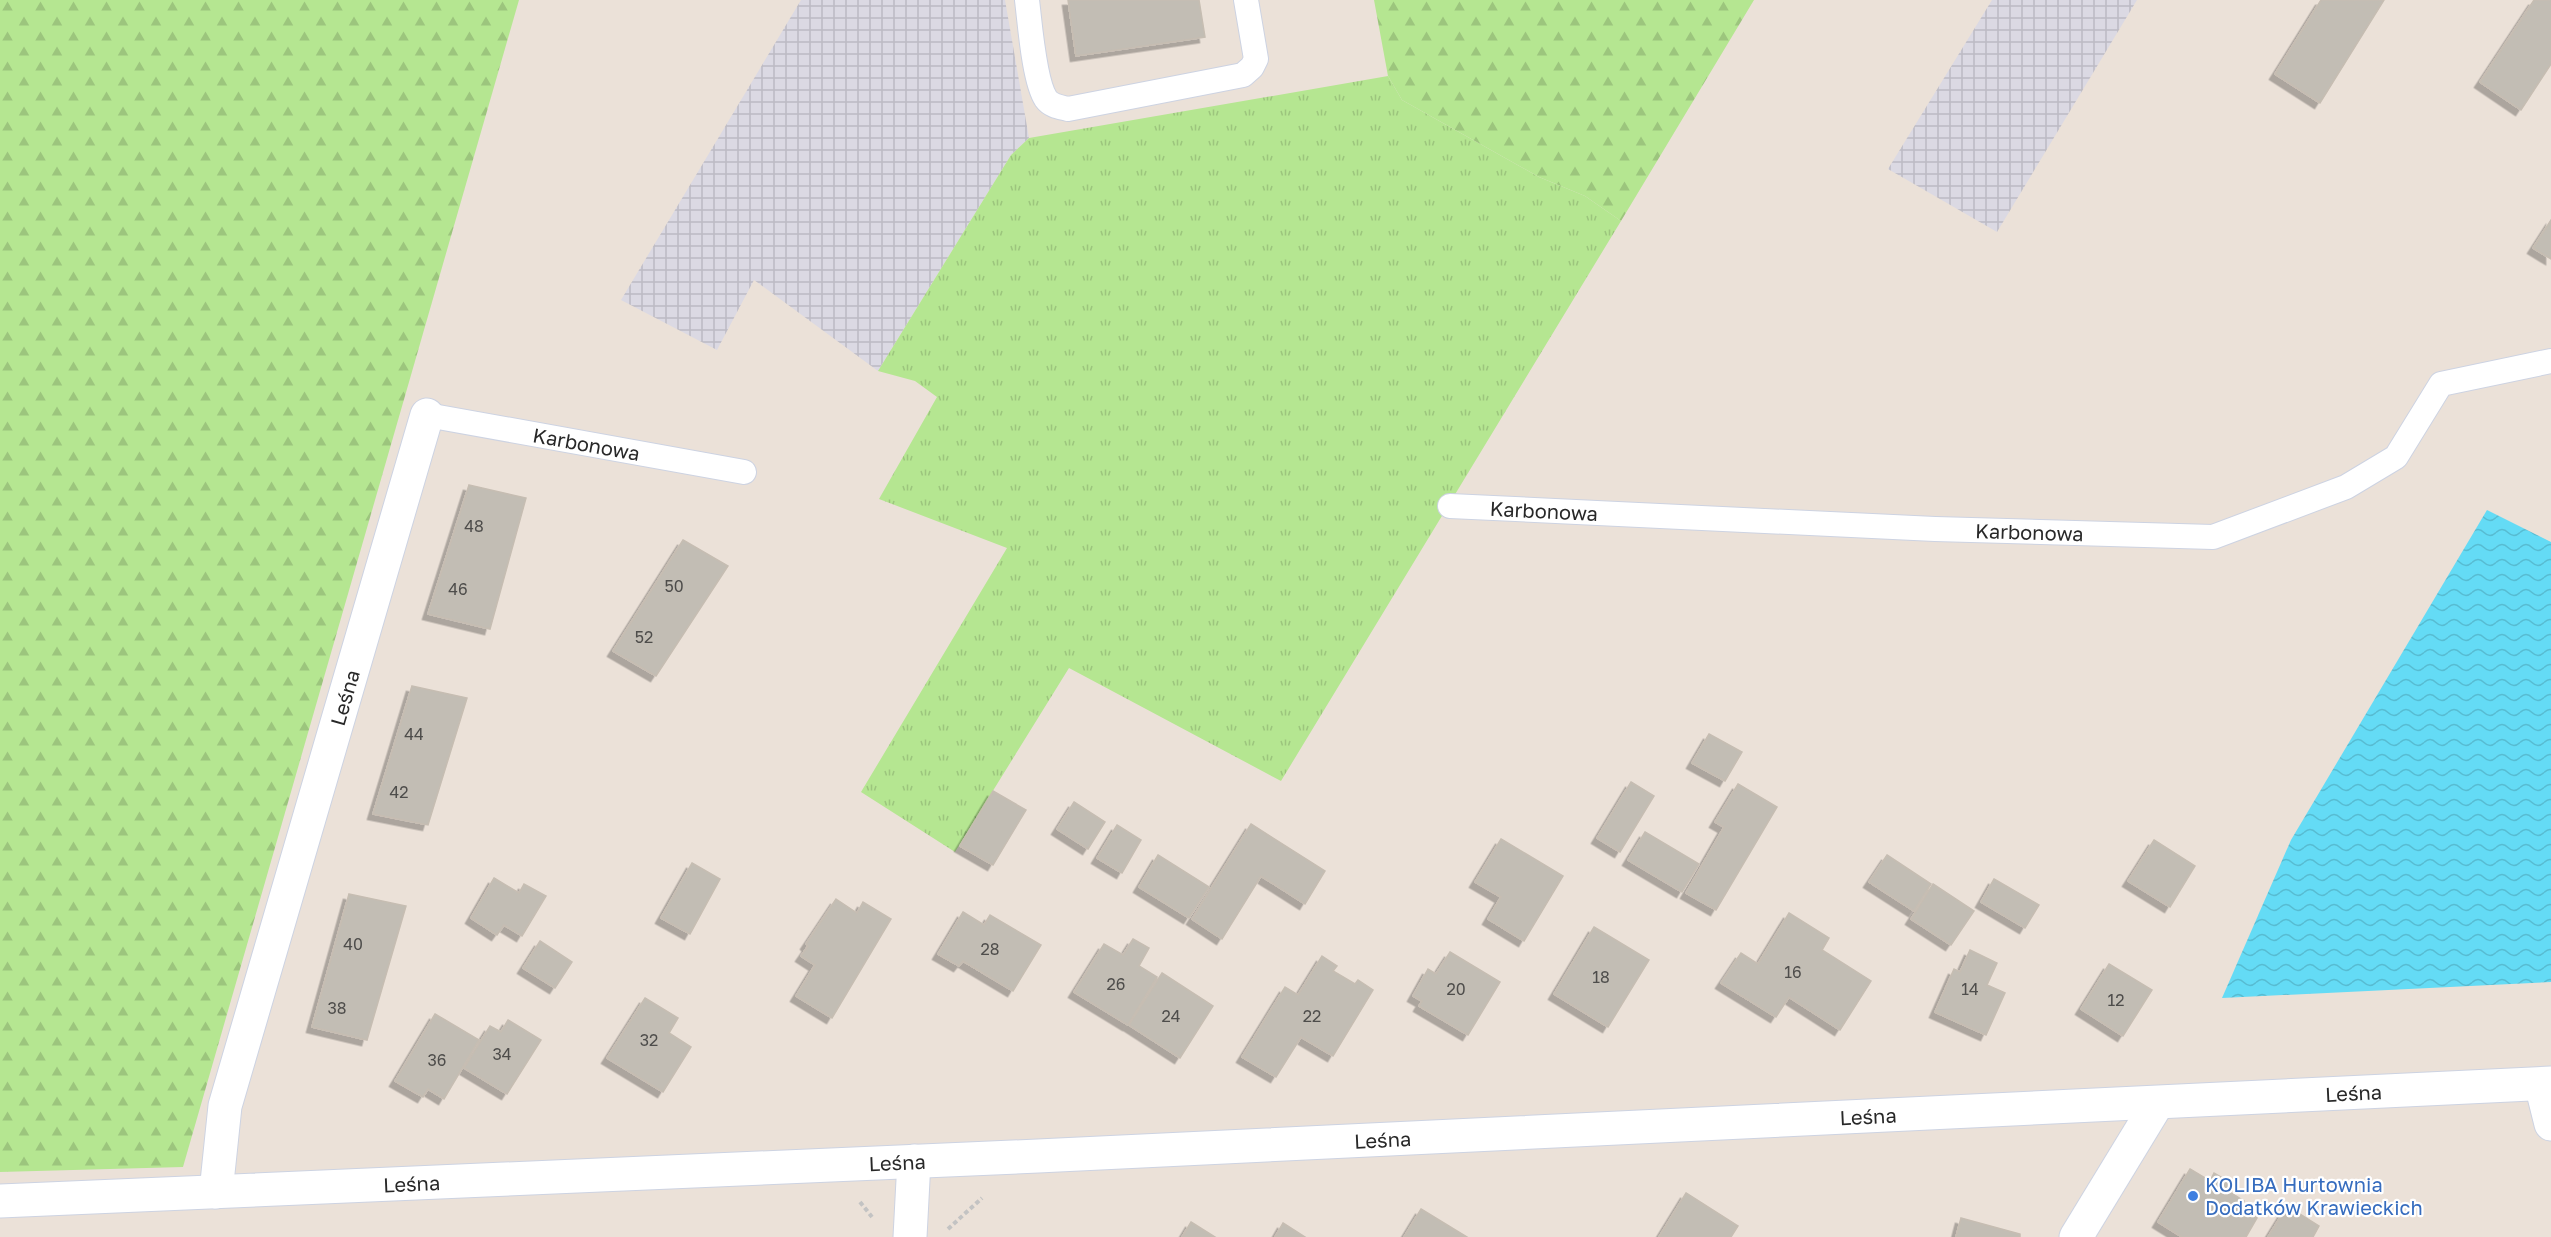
<svg xmlns="http://www.w3.org/2000/svg" width="2551" height="1237" font-family="'Golos Text',sans-serif">
	<style>
		.industrial { fill: url(#industrial-grid) }
		.grass { fill: url(#grass-tufts) }
		.forest { fill: url(#forest-firs) }
		.water { fill: url(#water-waves) }
		.building { fill: #c2bdb4; stroke: #c6bdb2; stroke-width: 1.5; filter: url(#shadow) }
		.lines { fill: none; stroke-linecap: round; stroke-linejoin: round }
		.lane-casing { stroke: #cdd3e2; stroke-width: 26 }
		.street-casing { stroke: #cdd3e2; stroke-width: 35 }
		.secondary-casing { stroke: #cdd3e2; stroke-width: 35 }
		.path { stroke: #c3c3c3; stroke-width: 4; stroke-dasharray: 4.5 3; stroke-linecap: butt }
		.lane { stroke: #fff; stroke-width: 24 }
		.street { stroke: #fff; stroke-width: 33 }
		.secondary { stroke: #fff; stroke-width: 33 }
		.shop-dot { fill: #3f7fe0; stroke: #fff; stroke-width: 2 }
		.labels { text-anchor: middle; dominant-baseline: central; stroke-width: 4.5; stroke-linejoin: round; paint-order: stroke }
		.number-label { font-size: 16px; fill: #4e4d4b }
		.street-label { font-size: 20px; fill: #282828; stroke: #fff }
		.shop-label { font-size: 20px; fill: #366cbe; stroke: #fff; text-anchor: start }
	</style>
	<defs>
		<pattern id="industrial-grid" width="8" height="8" patternUnits="userSpaceOnUse" patternTransform="scale(1.5)"><rect width="8" height="8" fill="#dbd9e3"/><path d="M0 4h8M4 0v8" fill="none" stroke="#bcbac3"/></pattern>
		<pattern id="grass-tufts" width="24" height="20" patternUnits="userSpaceOnUse" patternTransform="scale(1.5)"><rect width="24" height="20" fill="#b5e691"/><path d="M3 7l-1-3M5 7V3M7 7l1-3M15 17l-1-3M17 17v-4M19 17l1-3" fill="none" stroke="#9cc57d"/></pattern>
		<pattern id="forest-firs" width="22" height="20" patternUnits="userSpaceOnUse" patternTransform="scale(1.5)"><rect width="22" height="20" fill="#b5e691"/><path d="M5 1l3.5 6h-7zM16 11l3.5 6h-7z" fill="#9cc57d"/></pattern>
		<pattern id="water-waves" width="16" height="10" patternUnits="userSpaceOnUse" patternTransform="scale(1.5)"><rect width="16" height="10" fill="#64dbf5"/><path d="M0 5q4-4 8 0t8 0" fill="none" stroke="#57bcd2"/></pattern>
		<filter id="shadow"><feDropShadow dx="-5.5" dy="5.5" stdDeviation="0" flood-color="#0004"/></filter>
	</defs>
	<rect width="100%" height="100%" fill="#ebe1d8"/>
	<g class="industrial">
		<path d="M801 0H1005L1029 138 1011 155 878 371 754 280 717 350 621 300Z"/>
		<path d="M1992 0H2137L1997 232 1888 169Z"/>
	</g>
	<path class="grass" d="M1388 76 1402 100 1539 177 1585 196 1621 221 1281 781 1069 668 955 852 861 792 1007 548 879 499 937 397 915 381 878 371 1011 155 1029 138Z"/>
	<g class="forest">
		<path d="M0 0H519L183 1167 0 1172Z"/>
		<path d="M1374 0H1754L1621 221 1585 196 1539 177 1402 100 1388 76Z"/>
	</g>
	<path class="water" d="M2487 510 2551 542V982L2222 998 2291 840Z"/>
	<g class="building">
		<path d="M1068 0H1199L1205 37 1076 56Z"/>
		<path d="M2321 0H2384L2320 103 2275 74Z"/>
		<path d="M2534 0H2551V64L2521 110 2480 82Z"/>
		<path d="M2551 220V259L2533 248Z"/>
		<path d="M469 485 526 498 490 629 428 614Z"/>
		<path d="M683 540 728 566 656 676 613 651Z"/>
		<path d="M412 686 467 698 428 825 373 814Z"/>
		<path d="M1709 734 1742 752 1725 781 1692 763Z"/>
		<path d="M1631 782 1654 796 1620 852 1597 838Z"/>
		<path d="M1738 784 1777 807 1716 910 1686 893 1724 827 1715 822Z"/>
		<path d="M993 791 1026 810 993 865 960 846Z"/>
		<path d="M1074 802 1105 822 1088 849 1057 829Z"/>
		<path d="M1251 824 1325 871 1305 904 1261 876 1222 939 1192 919Z"/>
		<path d="M1117 825 1141 840 1122 873 1097 858Z"/>
		<path d="M1645 832 1699 864 1682 892 1628 860Z"/>
		<path d="M1501 839 1563 876 1524 941 1488 919 1501 897 1475 882Z"/>
		<path d="M2154 840 2195 866 2170 907 2128 881Z"/>
		<path d="M1158 855 1209 887 1189 918 1139 887Z"/>
		<path d="M1887 855 1931 884 1914 911 1869 882Z"/>
		<path d="M692 863 720 879 690 934 661 918Z"/>
		<path d="M494 878 519 893 524 884 546 896 522 936 504 925 497 935 471 918Z"/>
		<path d="M1994 879 2039 905 2025 928 1981 902Z"/>
		<path d="M1933 884 1974 911 1951 945 1911 919Z"/>
		<path d="M349 894 406 906 367 1040 312 1027Z"/>
		<path d="M836 899 857 913 863 902 891 919 832 1018 796 996 815 965 801 956 808 946 806 944Z"/>
		<path d="M963 912 984 925 990 915 1041 945 1013 991 963 961 959 966 938 954Z"/>
		<path d="M1789 913 1829 938 1822 950 1871 981 1840 1030 1789 997 1776 1017 1721 983 1741 953 1758 964Z"/>
		<path d="M1594 927 1649 960 1608 1027 1554 994Z"/>
		<path d="M1133 939 1149 948 1139 966 1157 977 1128 1025 1074 992 1104 944 1123 955Z"/>
		<path d="M540 941 572 962 555 988 523 968Z"/>
		<path d="M1970 950 1997 963 1987 985 2005 993 1986 1035 1935 1012 1954 969 1960 972Z"/>
		<path d="M1450 952 1500 982 1468 1035 1419 1006 1422 1001 1413 996 1428 969 1436 974Z"/>
		<path d="M1322 956 1337 966 1333 971 1355 984 1358 980 1373 990 1333 1056 1301 1037 1276 1077 1242 1057 1285 987 1298 995Z"/>
		<path d="M2109 964 2152 990 2123 1036 2081 1009Z"/>
		<path d="M1162 973 1213 1006 1180 1058 1129 1025Z"/>
		<path d="M645 998 678 1018 669 1033 691 1047 663 1092 607 1058Z"/>
		<path d="M435 1014 479 1040 444 1099 428 1089 423 1097 395 1081Z"/>
		<path d="M508 1020 541 1040 507 1094 464 1068 490 1026 501 1032Z"/>
		<path d="M2190 1169 2210 1181 2214 1173 2233 1184 2228 1191 2244 1201 2240 1207 2257 1218 2246 1237H2182L2158 1222Z"/>
		<path d="M1686 1193 1738 1226 1731 1237H1659Z"/>
		<path d="M2287 1206 2319 1226 2313 1237H2268Z"/>
		<path d="M1421 1209 1467 1237H1404Z"/>
		<path d="M1961 1218 2020 1234V1237H1956Z"/>
		<path d="M1191 1222 1215 1237H1182Z"/>
		<path d="M1283 1223 1305 1237H1275Z"/>
	</g>
	<g class="lines">
		<defs>
			<g id="lane">
				<path d="M1027 0C1030 24 1034 81 1046 99 1051 106 1060 107 1068 109L1243 75 1252 67 1256 59 1246 0"/>
				<path id="s1" d="M427 415 744 472"/>
				<path id="s2" d="M1450 506 1935 529 2213 537 2346 487 2396 457 2441 384 2551 361"/>
			</g>
			<g id="street">
				<path d="M2541 1084 2551 1124"/>
				<path id="s3" d="M216 1192 225 1106 427 415"/>
				<path d="M910 1237 914 1161"/>
				<path d="M2076 1237 2157 1104"/>
			</g>
			<g id="secondary">
				<path id="s4" d="M0 1201 1038 1156 2551 1083"/>
			</g>
		</defs>
		<use href="#lane" class="lane-casing"/>
		<use href="#street" class="street-casing"/>
		<use href="#secondary" class="secondary-casing"/>
		<g class="path">
			<path d="M860 1202 872 1217"/>
			<path d="M948 1229 982 1198"/>
		</g>
		<use href="#lane" class="lane"/>
		<use href="#street" class="street"/>
		<use href="#secondary" class="secondary"/>
	</g>
	<circle class="shop-dot" cx="2193" cy="1196" r="6"/>
	<g class="labels">
		<g class="number-label">
			<text x="474" y="526">48</text>
			<text x="674" y="586">50</text>
			<text x="458" y="589">46</text>
			<text x="644" y="637">52</text>
			<text x="414" y="734">44</text>
			<text x="399" y="792">42</text>
			<text x="353" y="944">40</text>
			<text x="990" y="949">28</text>
			<text x="1793" y="972">16</text>
			<text x="1601" y="977">18</text>
			<text x="1116" y="984">26</text>
			<text x="1456" y="989">20</text>
			<text x="1970" y="989">14</text>
			<text x="2116" y="1000">12</text>
			<text x="337" y="1008">38</text>
			<text x="1171" y="1016">24</text>
			<text x="1312" y="1016">22</text>
			<text x="649" y="1040">32</text>
			<text x="502" y="1054">34</text>
			<text x="437" y="1060">36</text>
		</g>
		<g class="street-label">
			<text stroke="none"><textPath href="#s1" startOffset="162">Karbonowa</textPath></text>
			<text stroke="none"><textPath href="#s2" startOffset="94">Karbonowa</textPath></text>
			<text stroke="none"><textPath href="#s2" startOffset="580">Karbonowa</textPath></text>
			<text stroke="none"><textPath href="#s3" startOffset="512">Leśna</textPath></text>
			<text stroke="none"><textPath href="#s4" startOffset="2356">Leśna</textPath></text>
			<text stroke="none"><textPath href="#s4" startOffset="1870">Leśna</textPath></text>
			<text stroke="none"><textPath href="#s4" startOffset="1384">Leśna</textPath></text>
			<text stroke="none"><textPath href="#s4" startOffset="898">Leśna</textPath></text>
			<text stroke="none"><textPath href="#s4" startOffset="412">Leśna</textPath></text>
		</g>
		<g class="shop-label">
			<text x="2205" y="1184">KOLIBA Hurtownia<tspan x="2205" dy="23">Dodatków Krawieckich</tspan></text>
		</g>
	</g>
</svg>
